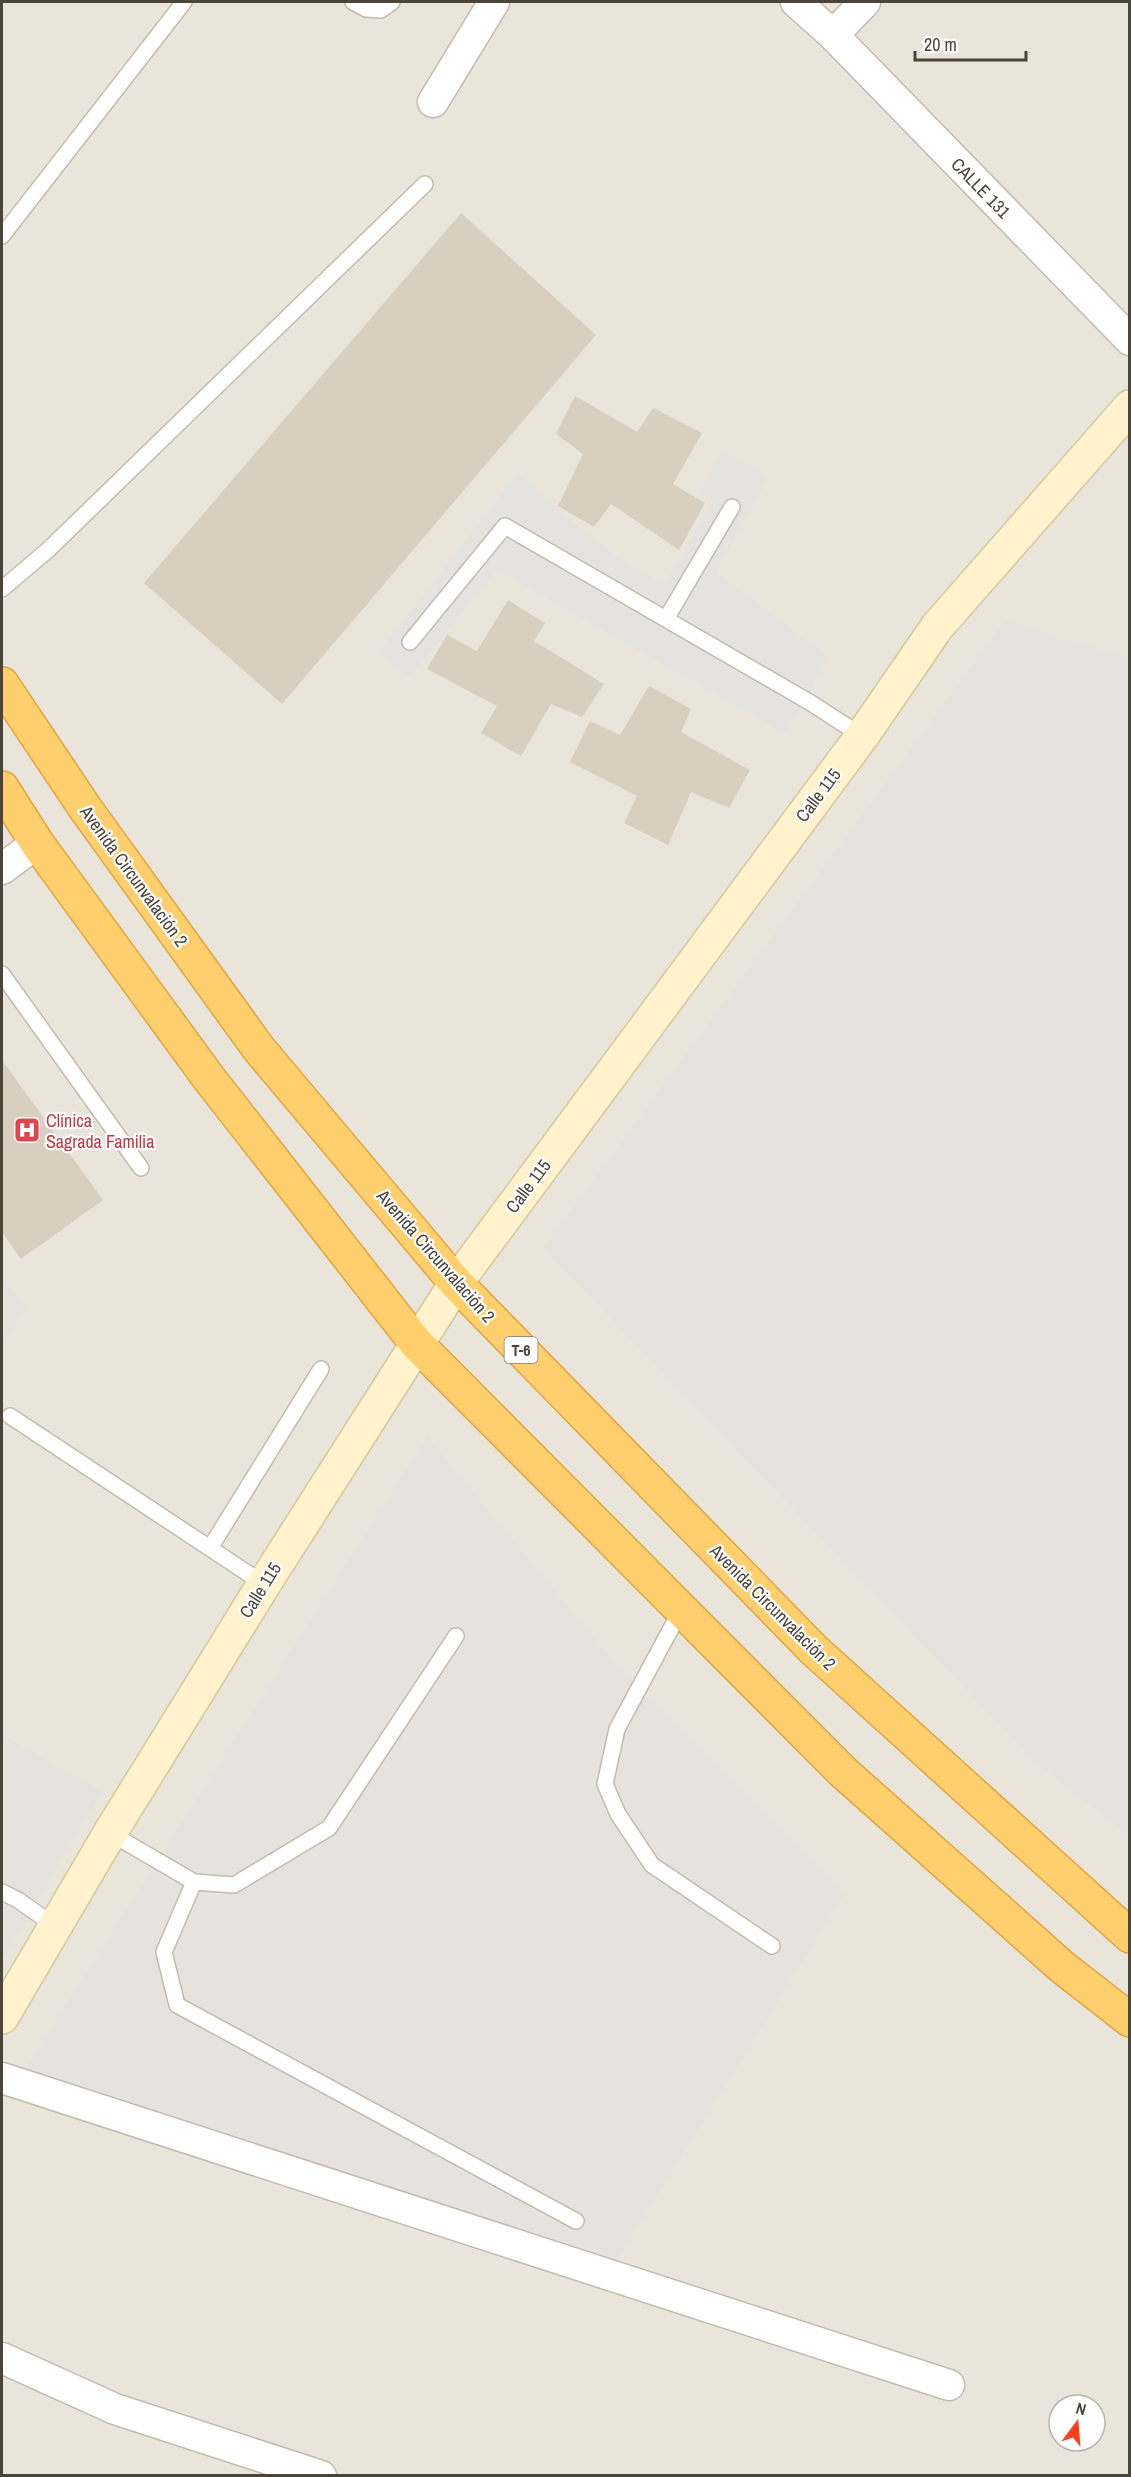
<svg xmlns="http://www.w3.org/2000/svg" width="1131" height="2477" font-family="'Archivo Narrow',sans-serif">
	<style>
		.residential { fill: #eae5da; fill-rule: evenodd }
		.industrial { fill: #e6e2dd }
		.parking { fill: #e5e3e0 }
		.building { fill: #d8cfc1 }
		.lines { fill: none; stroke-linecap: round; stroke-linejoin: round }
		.lane-casing { stroke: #c2bbae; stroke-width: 18 }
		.street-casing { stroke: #c2bbae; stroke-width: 33 }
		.secondary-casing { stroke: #d6c79b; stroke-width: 36 }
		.highway-casing { stroke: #e0a43c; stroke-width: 36 }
		.lane { stroke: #fff; stroke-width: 15 }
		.street { stroke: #fff; stroke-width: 30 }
		.secondary { stroke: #fff3cd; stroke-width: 33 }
		.highway { stroke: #ffcf6e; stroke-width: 33 }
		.labels { text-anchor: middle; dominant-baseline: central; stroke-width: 4.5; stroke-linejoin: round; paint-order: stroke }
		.shield { fill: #fff; stroke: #817c74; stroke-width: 1.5 }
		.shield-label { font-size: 16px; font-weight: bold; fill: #4b4439 }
		.street-label { font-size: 18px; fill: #4b4439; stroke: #fff }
		.health-label { font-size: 18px; fill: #be3a42; stroke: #fff; text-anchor: start }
	</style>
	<rect width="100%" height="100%" fill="#f6f3ec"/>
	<path class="residential" d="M2 2H1129V2475L2 2476ZM1059 2405H1095V2441H1059Z"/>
	<g class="industrial">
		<path d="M1005 620 1129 658V1836L1037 1764 543 1248Z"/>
		<path d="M2 1277 26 1307 2 1349Z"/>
		<path d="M427 1436 622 1671 845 1894 605 2280 17 2081Z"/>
		<path d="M2 1735 102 1791 2 1962Z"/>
	</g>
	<path class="parking" d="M722 450 770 477 716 572 829 657 786 734 497 570 410 677 377 654 518 472 562 513 615 555 664 584 711 503 698 494Z"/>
	<g class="building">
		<path d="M461 213 596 335 282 704 144 583Z"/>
		<path d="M575 396 637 432 653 408 702 433 673 484 705 503 679 550 611 504 594 527 558 506 583 454 556 434Z"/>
		<path d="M508 600 545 623 534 641 604 684 582 717 551 704 521 756 481 733 497 706 427 669 447 635 477 651Z"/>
		<path d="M649 686 691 709 681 732 750 770 729 808 691 792 668 845 624 823 637 796 570 762 590 721 620 735Z"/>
		<path d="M2 1060 103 1200 21 1259 2 1232Z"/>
	</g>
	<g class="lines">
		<defs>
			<g id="lane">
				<path d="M353 2 366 9 381 10 392 2"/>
				<path d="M2 236 184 2"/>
				<path d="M2 589 48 550 425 184"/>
				<path d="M666 619 732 507"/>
				<path d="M410 642 505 526 811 703 862 736"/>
				<path d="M2 974 141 1168"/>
				<path d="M10 1416 264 1584"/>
				<path d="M210 1548 321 1369"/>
				<path d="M681 1610 617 1729 605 1784 618 1814 652 1865 772 1946"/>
				<path d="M110 1833 194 1882 234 1885 329 1828 456 1636"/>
				<path d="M194 1882 164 1952 177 2005 576 2221"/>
				<path d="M2 1892 18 1900 55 1926"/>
			</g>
			<g id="street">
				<path d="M796 2 833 35 865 2"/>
				<path d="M833 35 1130 340"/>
				<path d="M433 102 494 2"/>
				<path d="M2 869 37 843"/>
				<path d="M2 2078 949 2385"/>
				<path d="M2 2358 115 2409 321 2476"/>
			</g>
			<path id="secondary" d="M2 2017 110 1833 264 1584 456 1283 862 736 937 627 1130 407"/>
			<g id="highway">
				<path d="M2 684 85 808 259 1049 456 1283 814 1650 1130 1936"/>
				<path d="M2 788 37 843 208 1077 416 1343 842 1771 1061 1966 1130 2020"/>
			</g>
		</defs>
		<use href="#lane" class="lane-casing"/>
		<use href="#street" class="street-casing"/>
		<use href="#secondary" class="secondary-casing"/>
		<use href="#highway" class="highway-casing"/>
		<use href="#lane" class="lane"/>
		<use href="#street" class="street"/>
		<use href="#secondary" class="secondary"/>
		<use href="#highway" class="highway"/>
	</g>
	<defs>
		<symbol id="hospital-square" viewBox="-11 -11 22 22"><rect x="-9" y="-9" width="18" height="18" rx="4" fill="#e0444e" stroke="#fff"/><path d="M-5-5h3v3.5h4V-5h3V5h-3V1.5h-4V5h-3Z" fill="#fff"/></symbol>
	</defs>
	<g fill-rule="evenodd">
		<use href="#hospital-square" x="12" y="1115" width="30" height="30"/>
	</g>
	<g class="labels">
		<rect class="shield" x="504.5" y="1337" width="33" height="26" rx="4.5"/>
		<g class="shield-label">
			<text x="521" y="1350">T-6</text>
		</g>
		<g class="street-label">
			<text transform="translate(981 188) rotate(46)">CALLE 131</text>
			<text transform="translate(818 795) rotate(-53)">Calle 115</text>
			<text transform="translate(134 876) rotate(54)">Avenida Circunvalación 2</text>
			<text transform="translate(528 1186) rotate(-53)">Calle 115</text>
			<text transform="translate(436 1256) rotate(49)">Avenida Circunvalación 2</text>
			<text transform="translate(260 1590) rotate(-58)">Calle 115</text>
			<text transform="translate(773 1607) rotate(45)">Avenida Circunvalación 2</text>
		</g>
		<g class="health-label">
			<text x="46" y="1120">Clínica<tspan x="46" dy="21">Sagrada Familia</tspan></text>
		</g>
	</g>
	<rect width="1131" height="2477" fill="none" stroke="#4b4439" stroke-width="6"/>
	<g transform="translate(1077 2423) rotate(16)"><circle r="28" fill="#ffffff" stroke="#b7b4b0" stroke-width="1.5"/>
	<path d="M0-4.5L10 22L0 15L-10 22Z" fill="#fc3f1d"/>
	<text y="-9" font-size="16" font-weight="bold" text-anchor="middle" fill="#4b4439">N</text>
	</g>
	<path d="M915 51v9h111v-9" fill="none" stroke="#4b4439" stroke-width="3"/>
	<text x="924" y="51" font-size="18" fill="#4b4439" stroke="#ffffff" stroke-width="4.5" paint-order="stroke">20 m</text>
</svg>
